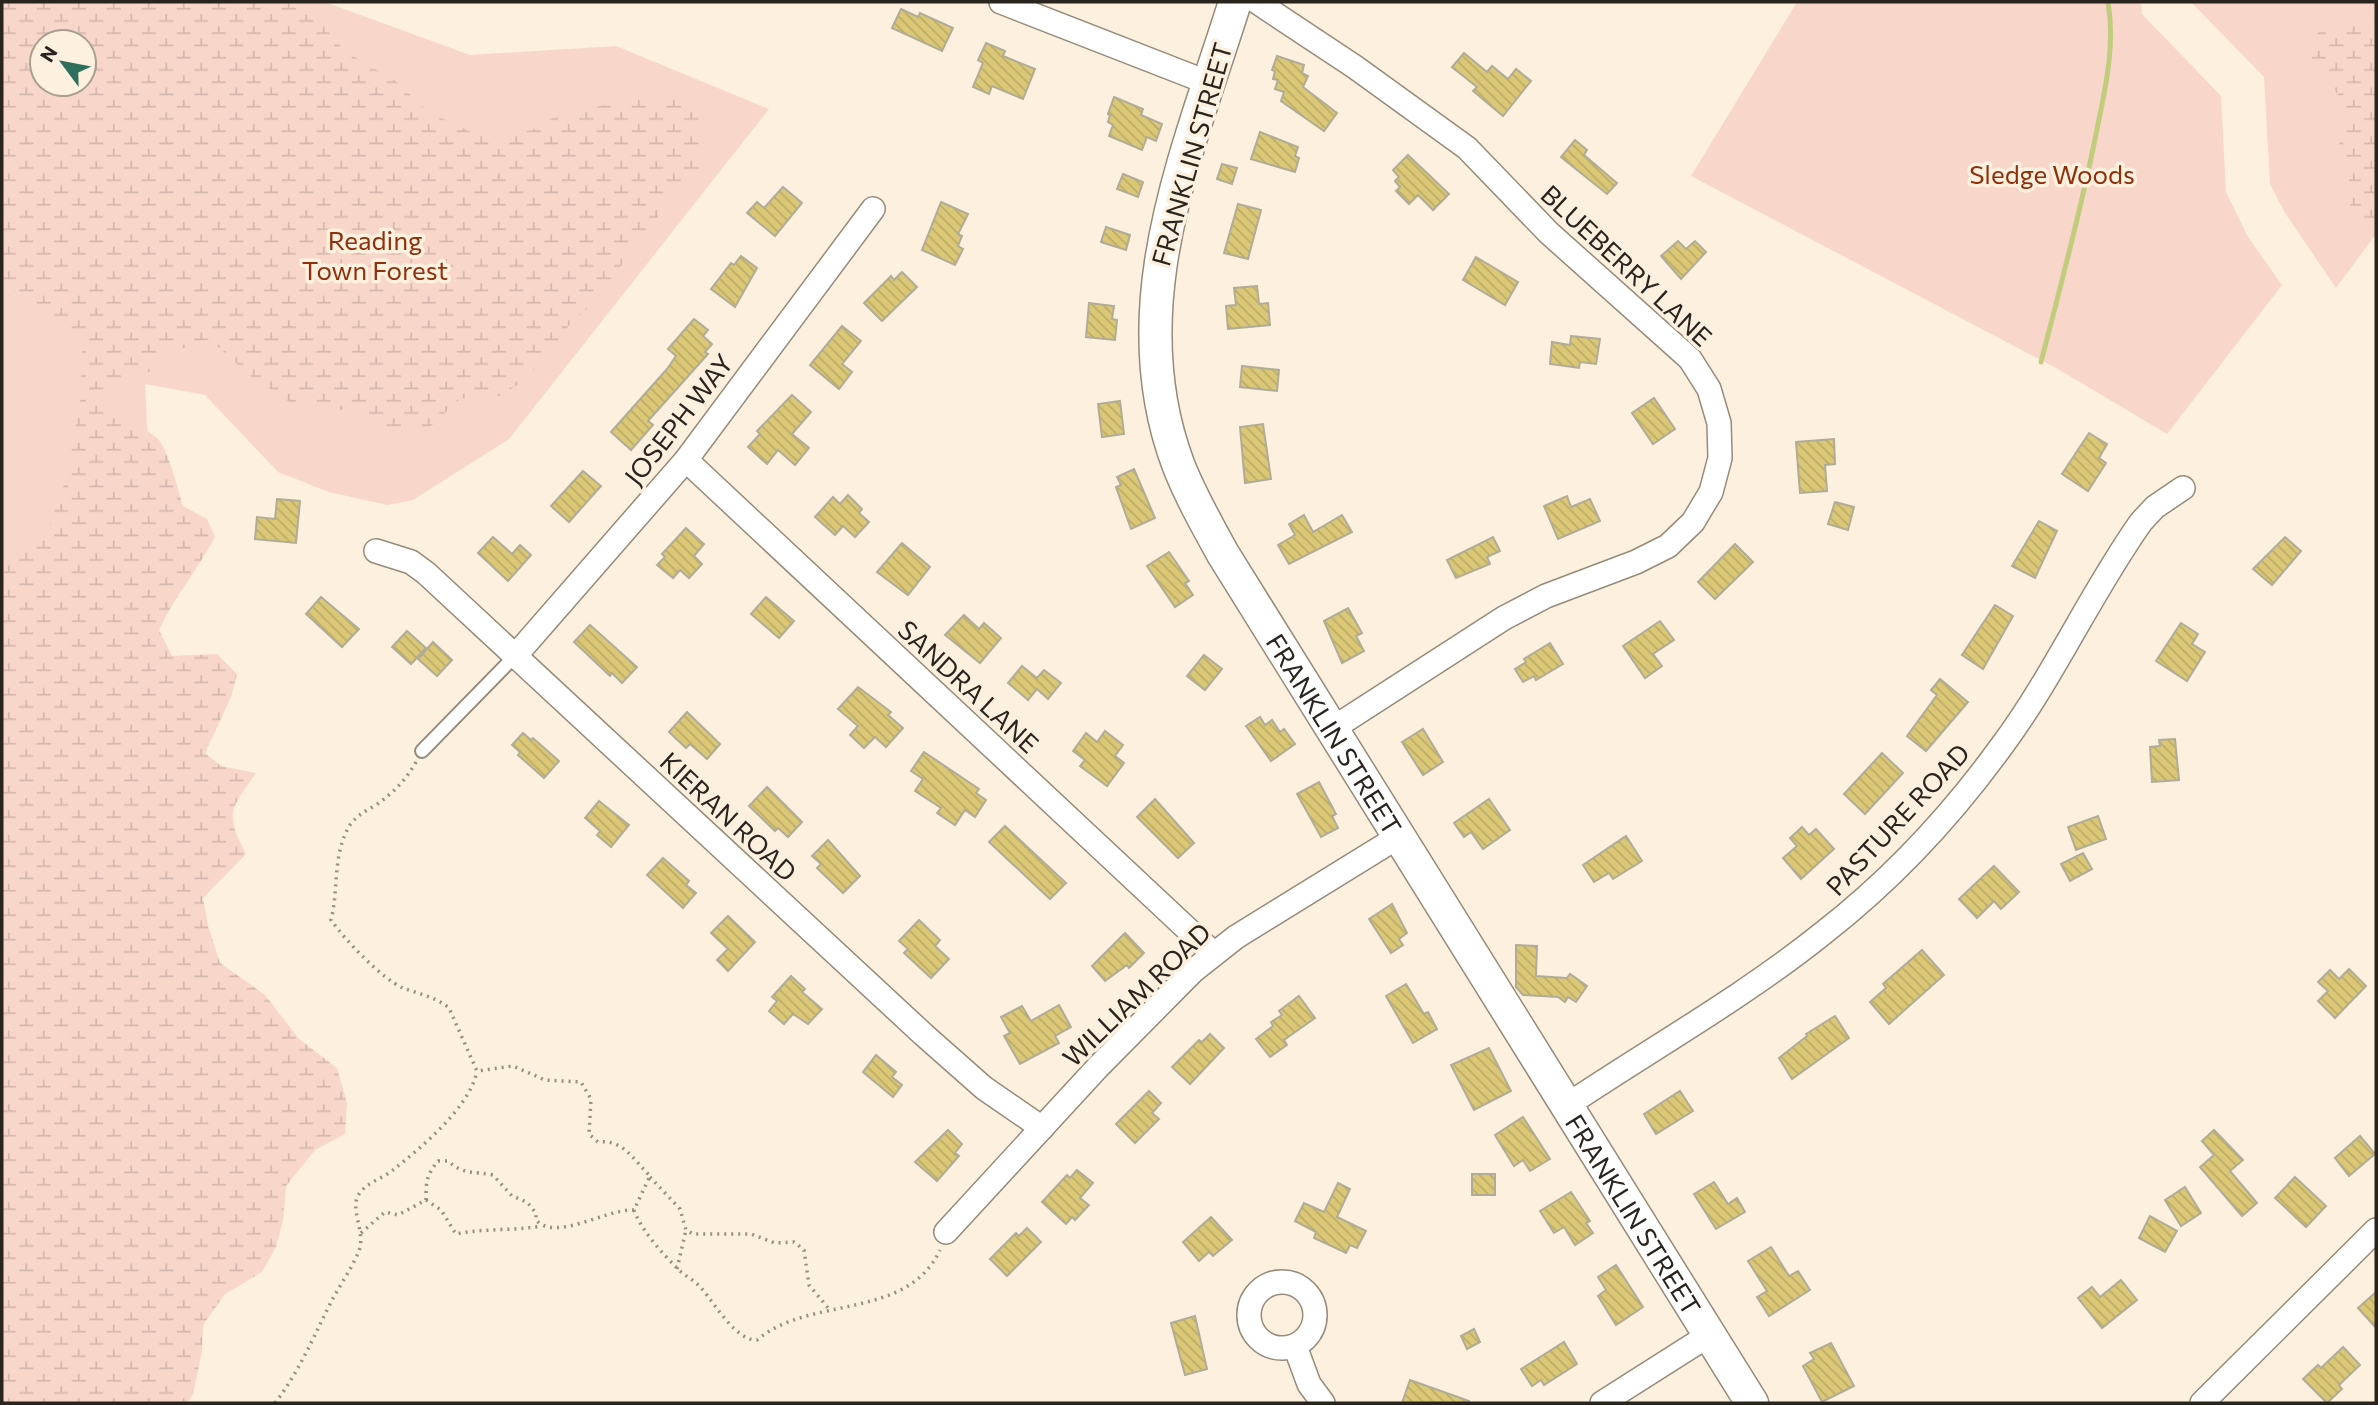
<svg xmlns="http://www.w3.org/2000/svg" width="2378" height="1405" font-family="Commissioner,sans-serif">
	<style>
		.green { fill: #f9d6ca; fill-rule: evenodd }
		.wetland { fill: url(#wetland-marsh); fill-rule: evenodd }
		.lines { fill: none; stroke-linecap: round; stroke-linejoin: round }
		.stream { stroke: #c1cd7d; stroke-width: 5 }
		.building { fill: url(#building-back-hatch); stroke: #b0ac98; stroke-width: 2 }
		.service-casing { stroke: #968a79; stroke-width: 16 }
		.minor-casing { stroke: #968a79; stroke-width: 26 }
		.secondary-casing { stroke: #968a79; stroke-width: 35 }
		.path { stroke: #978e81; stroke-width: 3.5; stroke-dasharray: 2 5; stroke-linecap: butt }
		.service { stroke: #fff; stroke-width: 12 }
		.minor { stroke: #fff; stroke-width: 23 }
		.secondary { stroke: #fff; stroke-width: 32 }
		.labels { text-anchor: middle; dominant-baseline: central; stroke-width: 7; stroke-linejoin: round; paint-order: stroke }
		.street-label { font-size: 26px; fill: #29251e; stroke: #fdf0de }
		.park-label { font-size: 26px; fill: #8e300b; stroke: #fdf0de }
	</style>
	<defs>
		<pattern id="wetland-marsh" width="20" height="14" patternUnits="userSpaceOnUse" patternTransform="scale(1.75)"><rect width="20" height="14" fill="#f9d6ca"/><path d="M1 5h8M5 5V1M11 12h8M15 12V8" fill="none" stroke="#d5b8ad"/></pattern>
		<pattern id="building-back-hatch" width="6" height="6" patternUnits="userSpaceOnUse" patternTransform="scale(1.75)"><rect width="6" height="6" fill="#dbc876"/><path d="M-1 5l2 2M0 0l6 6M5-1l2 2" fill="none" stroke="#bcac66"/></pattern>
	</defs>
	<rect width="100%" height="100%" fill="#fdf0de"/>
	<g class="green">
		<path d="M2 2H325L470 55 616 46 769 109 509 439 413 500 387 505 329 492 278 472 205 395 145 384 151 500 2 647ZM42 42H84V84H42Z"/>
		<path d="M1797 2H2141L2142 14 2221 96 2226 192 2248 237 2282 285 2167 434 2058 369 1691 176Z"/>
		<path d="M2191 2H2376V234L2336 288 2285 213 2270 184 2264 77Z"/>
	</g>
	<g class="wetland">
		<path d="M2 2H287L323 26 345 51 397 82 427 111 473 133 492 136 532 130 558 115 624 101 681 97 698 106 702 161 698 170 666 203 647 235 631 248 608 289 570 324 547 357 516 386 499 396 460 399 431 426 421 430H394L358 412 291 403 249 375 212 341 203 340 186 348H162L149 372 117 382 107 389 105 400C122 427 137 420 157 438 168 448 178 490 183 506L207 519 215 537C198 569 174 597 159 630L172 656 217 654 237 674 231 697 205 753 221 766 256 773C231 809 224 812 246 854L203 898 208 926 220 963 265 995 299 1039 337 1068 347 1103 345 1134 315 1150 286 1186 283 1220 276 1247 262 1272 225 1294 203 1325 202 1351 193 1394 187 1403H2V575L12 559 45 538 64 485 80 403 83 340 2 292ZM42 42H84V84H42Z"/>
		<path d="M2376 22V224C2340 214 2353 198 2348 171 2347 162 2342 152 2339 144 2361 101 2323 84 2307 50L2314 36 2321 31Z"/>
	</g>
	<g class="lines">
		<path class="stream" d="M2041 362C2060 288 2080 214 2095 139 2104 93 2116 48 2108 2"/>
	</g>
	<g class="building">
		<path d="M901 9 918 17 920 13 953 28 942 51 892 28Z"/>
		<path d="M986 43 1005 51 1003 56 1035 69 1023 99 992 86 989 94 973 87 983 63 978 60Z"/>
		<path d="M1464 53 1487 72 1492 66 1508 79 1516 69 1531 81 1503 116 1473 91 1477 87 1452 67Z"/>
		<path d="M1277 56 1304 65 1302 73 1308 76 1303 87 1337 113 1324 131 1281 101 1284 92 1275 89 1278 80 1273 79 1275 71 1272 70Z"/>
		<path d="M1114 97 1143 109 1141 115 1162 124 1156 141 1147 137 1142 150 1109 136 1113 125 1108 122 1110 115 1108 114Z"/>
		<path d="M1260 132 1298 147 1295 156 1299 158 1295 172 1251 159Z"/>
		<path d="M1575 140 1587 150 1584 155 1617 183 1607 194 1561 157Z"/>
		<path d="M1408 155 1449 194 1433 210 1418 195 1409 204 1396 191 1400 187 1395 181 1399 177 1393 170Z"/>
		<path d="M1222 164 1237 168 1232 184 1217 179Z"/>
		<path d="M1123 174 1143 182 1138 197 1117 189Z"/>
		<path d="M783 187 802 203 775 236 747 213 757 202 764 208Z"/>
		<path d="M941 202 968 214 958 234 962 236 958 246 963 249 955 265 922 250Z"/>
		<path d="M1238 204 1261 210 1248 259 1224 253Z"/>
		<path d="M1106 227 1130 235 1126 250 1101 242Z"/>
		<path d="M1678 241 1686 249 1695 241 1706 252 1681 279 1661 256Z"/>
		<path d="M741 256 757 268 735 307 711 289 731 263 734 265Z"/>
		<path d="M1476 257 1518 282 1505 305 1463 280Z"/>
		<path d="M902 272 917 287 882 321 864 303 891 276 894 280Z"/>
		<path d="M1257 286 1259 304 1268 303 1270 325 1228 329 1226 306 1236 305 1234 288Z"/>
		<path d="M1089 303 1114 306 1112 319 1117 320 1115 340 1086 337Z"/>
		<path d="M694 319 708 330 703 336 712 344 705 352 708 354 648 421 653 425 631 450 611 432 667 369 676 356 668 349Z"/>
		<path d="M842 326 861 341 842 364 852 372 839 389 810 365Z"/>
		<path d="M1571 336 1600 339 1596 364 1580 362 1579 368 1550 364 1552 342 1570 345Z"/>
		<path d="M1242 366 1279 370 1277 391 1240 387Z"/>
		<path d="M792 395 811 412 792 434 809 448 795 465 778 450 767 464 748 447 760 434 757 431Z"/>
		<path d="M1654 398 1675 429 1653 444 1632 413Z"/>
		<path d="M1120 401 1124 434 1102 437 1098 404Z"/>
		<path d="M1263 424 1271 479 1245 483 1240 427Z"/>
		<path d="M2089 433 2107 444 2099 458 2106 463 2088 491 2062 474Z"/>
		<path d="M1834 439 1835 464 1825 465 1827 491 1800 493 1796 442Z"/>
		<path d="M1134 469 1155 518 1131 529 1116 487 1121 485 1117 477Z"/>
		<path d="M583 471 601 486 569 522 551 506Z"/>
		<path d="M848 495 862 509 859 513 869 522 855 537 843 526 835 535 815 517 833 497 840 504Z"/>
		<path d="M1567 496 1571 507 1590 499 1600 521 1558 539 1544 506Z"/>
		<path d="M277 499 300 501 296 543 255 539 257 517 275 519Z"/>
		<path d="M1835 502 1854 507 1848 530 1828 524Z"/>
		<path d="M1304 515 1313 532 1342 515 1352 532 1289 564 1278 545 1295 535 1289 524Z"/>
		<path d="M2039 521 2057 531 2035 578 2012 566Z"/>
		<path d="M686 528 704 544 694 556 702 564 689 578 680 570 673 578 657 565 665 557 662 554Z"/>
		<path d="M493 537 512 554 520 545 531 555 508 581 478 553Z"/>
		<path d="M1493 537 1500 551 1487 557 1490 564 1456 578 1447 560Z"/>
		<path d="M2285 537 2301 551 2272 585 2253 569Z"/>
		<path d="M902 543 930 567 908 595 877 572Z"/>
		<path d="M1735 544 1753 562 1715 599 1698 582Z"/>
		<path d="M1169 552 1189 581 1185 583 1193 595 1175 607 1147 566Z"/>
		<path d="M321 597 359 629 342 647 306 614Z"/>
		<path d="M766 597 794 621 779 638 751 614Z"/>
		<path d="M1995 605 2013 616 1983 669 1962 655Z"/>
		<path d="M1348 608 1362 633 1356 636 1364 651 1342 663 1324 621Z"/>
		<path d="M964 615 979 629 984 623 1001 638 980 663 945 635Z"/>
		<path d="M1660 621 1674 640 1653 654 1662 666 1645 678 1623 646Z"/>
		<path d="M2181 623 2198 634 2192 644 2205 652 2187 681 2156 661Z"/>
		<path d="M590 625 637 667 622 683 612 673 610 676 574 642Z"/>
		<path d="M407 631 426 648 411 664 392 647Z"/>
		<path d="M433 642 452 660 437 676 418 659Z"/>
		<path d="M1550 643 1563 664 1536 680 1534 676 1523 682 1515 669 1526 662 1524 659Z"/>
		<path d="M1204 655 1222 669 1205 690 1187 676Z"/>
		<path d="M1022 666 1037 678 1044 670 1061 683 1048 699 1037 689 1028 700 1008 683Z"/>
		<path d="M1940 679 1968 702 1926 751 1907 736 1937 695 1931 690Z"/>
		<path d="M858 687 891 712 888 715 903 728 886 747 875 737 864 748 850 735 858 726 838 709Z"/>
		<path d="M687 712 720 744 707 759 690 744 686 748 669 732Z"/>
		<path d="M1260 717 1265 725 1272 720 1280 732 1284 729 1295 744 1271 761 1246 726Z"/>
		<path d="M1423 729 1443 762 1423 775 1402 742Z"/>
		<path d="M1105 731 1123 745 1115 756 1124 763 1107 786 1080 766 1085 760 1073 751 1086 733 1097 742Z"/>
		<path d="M523 733 531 740 533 738 559 761 544 778 518 755 520 752 512 745Z"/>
		<path d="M2175 739 2179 780 2152 782 2150 747 2160 746 2159 740Z"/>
		<path d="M924 752 979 789 976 793 986 800 975 817 965 810 955 825 937 813 941 808 915 791 923 779 911 771Z"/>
		<path d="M1882 753 1903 773 1865 814 1844 794Z"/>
		<path d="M1319 782 1336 814 1332 816 1338 828 1321 837 1297 794Z"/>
		<path d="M767 787 802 822 788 837 778 828 775 831 749 806Z"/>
		<path d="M1155 799 1194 843 1178 858 1137 817Z"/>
		<path d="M1489 799 1510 830 1483 849 1471 832 1464 837 1454 823Z"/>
		<path d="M599 801 629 825 611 847 597 835 600 831 585 818Z"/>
		<path d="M2098 816 2106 839 2076 850 2068 827Z"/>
		<path d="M1005 826 1066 883 1050 899 989 842Z"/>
		<path d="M1802 827 1809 835 1816 829 1834 849 1801 879 1783 858 1797 846 1790 838Z"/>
		<path d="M1626 836 1642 861 1613 879 1609 873 1594 882 1583 865Z"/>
		<path d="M828 840 860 876 843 893 817 868 821 864 812 856Z"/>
		<path d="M2083 853 2092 869 2070 881 2061 864Z"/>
		<path d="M663 858 689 881 686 885 696 893 683 908 647 875Z"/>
		<path d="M1994 866 2019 892 2001 909 1994 901 1977 918 1959 899Z"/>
		<path d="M1392 904 1407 933 1399 939 1403 945 1391 953 1369 919Z"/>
		<path d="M728 916 755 942 728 971 717 960 728 949 711 933Z"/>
		<path d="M919 920 940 940 935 946 949 959 931 978 904 953 908 949 899 941Z"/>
		<path d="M1125 933 1144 953 1129 968 1127 965 1105 981 1092 966Z"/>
		<path d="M1516 945 1537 946 1536 976 1567 978 1570 974 1587 986 1576 1002 1568 997 1565 1002 1558 997 1523 995 1516 987Z"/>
		<path d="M1922 950 1944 975 1889 1024 1870 1002 1886 988 1883 984Z"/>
		<path d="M2349 969 2366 986 2335 1018 2318 1001 2328 991 2318 982 2330 970 2339 979Z"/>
		<path d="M791 976 805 989 802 992 822 1009 808 1024 793 1014 784 1024 769 1011 777 1001 772 997Z"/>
		<path d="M1406 984 1424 1014 1428 1012 1437 1029 1413 1043 1386 996Z"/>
		<path d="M1299 996 1315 1018 1284 1040 1287 1045 1270 1057 1256 1039 1273 1026 1271 1022 1282 1015 1279 1011Z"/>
		<path d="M1059 1005 1071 1027 1055 1036 1059 1043 1020 1064 1004 1036 1010 1033 1001 1017 1022 1006 1031 1021Z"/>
		<path d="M1835 1016 1849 1038 1792 1079 1779 1058 1807 1036 1806 1034Z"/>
		<path d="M1210 1034 1224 1048 1190 1084 1172 1067 1199 1040 1202 1042Z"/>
		<path d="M1489 1048 1511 1091 1474 1110 1451 1065Z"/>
		<path d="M876 1055 896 1072 892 1077 902 1085 893 1097 863 1072Z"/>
		<path d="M1149 1091 1161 1103 1152 1113 1159 1119 1135 1143 1116 1124Z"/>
		<path d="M1680 1091 1693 1111 1656 1134 1644 1114Z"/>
		<path d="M1523 1117 1550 1159 1530 1171 1523 1160 1514 1166 1495 1135Z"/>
		<path d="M948 1130 962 1144 955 1153 959 1156 937 1181 915 1162Z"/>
		<path d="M2214 1130 2243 1160 2230 1171 2257 1203 2242 1216 2200 1167 2214 1155 2202 1141Z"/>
		<path d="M2360 1136 2375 1154 2349 1176 2335 1158Z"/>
		<path d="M1077 1170 1093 1183 1080 1198 1089 1205 1075 1220 1072 1217 1066 1224 1042 1202 1067 1175 1070 1178Z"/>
		<rect x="1472" y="1174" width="23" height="21"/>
		<path d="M2295 1177 2326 1206 2306 1227 2275 1198Z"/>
		<path d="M1714 1182 1728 1204 1737 1198 1745 1212 1716 1229 1694 1194Z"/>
		<path d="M1338 1183 1350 1189 1337 1217 1366 1231 1357 1248 1350 1245 1346 1253 1314 1238 1316 1232 1295 1221 1304 1203 1324 1212Z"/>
		<path d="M2185 1187 2201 1213 2181 1226 2165 1200Z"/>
		<path d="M1571 1192 1590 1221 1586 1223 1593 1233 1575 1245 1564 1227 1554 1233 1540 1211Z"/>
		<path d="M2150 1216 2177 1231 2165 1252 2139 1238Z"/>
		<path d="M1211 1217 1232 1240 1213 1256 1209 1252 1199 1261 1183 1242Z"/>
		<path d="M1027 1228 1041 1242 1007 1276 990 1259 1016 1233 1019 1236Z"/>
		<path d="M1771 1247 1789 1276 1798 1271 1810 1290 1769 1316 1757 1297 1767 1291 1748 1261Z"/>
		<path d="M1616 1265 1643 1307 1616 1325 1598 1296 1606 1290 1598 1277Z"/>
		<path d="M2121 1280 2137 1300 2102 1328 2078 1298 2092 1287 2100 1297Z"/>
		<path d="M2376 1292V1328L2358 1308Z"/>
		<path d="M1195 1316 1207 1369 1185 1375 1171 1323Z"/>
		<path d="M1474 1329 1480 1342 1467 1349 1461 1336Z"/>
		<path d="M1564 1342 1577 1364 1544 1385 1541 1380 1532 1386 1521 1369Z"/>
		<path d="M1831 1343 1854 1386 1822 1402 1803 1366 1814 1359 1810 1353Z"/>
		<path d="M2343 1347 2360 1365 2339 1385 2342 1389 2327 1403 2303 1379 2318 1365 2321 1368Z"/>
		<path d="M1410 1380 1469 1401V1403H1402Z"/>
	</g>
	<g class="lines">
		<defs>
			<path id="service" d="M422 751 516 655"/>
			<g id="minor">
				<path d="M1001 2 1209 83"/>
				<path d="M1257 2 1355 67 1467 148 1549 233 1690 359 1709 389 1719 423 1720 458 1711 492 1693 522 1668 546 1636 562 1546 596 1504 618 1332 729"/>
				<path d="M686 460 1213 953"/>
				<path d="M376 551 411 562 426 573 924 1035 984 1088 1042 1128"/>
				<path d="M516 655 686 460 873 209"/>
				<path d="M1566 1106C1651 1049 1742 998 1822 934 1889 882 1951 816 2001 747 2054 676 2090 594 2141 522L2155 507 2183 488"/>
				<path d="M946 1232 1098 1067 1193 971 1236 937 1398 837"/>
				<circle cx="1282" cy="1315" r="33"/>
				<path d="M1295 1346 1309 1384 1323 1403"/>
				<path d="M1602 1403 1709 1335"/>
				<path d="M2202 1403 2376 1230"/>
			</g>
			<g id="secondary">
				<path id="s1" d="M1235 2C1188 152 1119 306 1178 464 1190 495 1207 525 1223 554L1752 1403"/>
			</g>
		</defs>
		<use href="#service" class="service-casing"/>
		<use href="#minor" class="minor-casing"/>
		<use href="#secondary" class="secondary-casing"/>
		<g class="path">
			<path d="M416 762C406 780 393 793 376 805 366 811 357 815 350 825 332 854 339 889 331 920 344 939 382 979 403 988 419 994 436 997 449 1008L477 1071 513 1066 545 1080 581 1082 591 1099 589 1134 598 1142C623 1139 633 1159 650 1176L634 1210C641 1230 662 1253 677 1268 684 1276 695 1280 702 1289 715 1304 736 1341 757 1340 810 1295 907 1321 940 1250"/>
			<path d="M650 1177 680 1209 686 1230 693 1234H751L775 1243 794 1242 804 1250 809 1285 829 1309"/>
			<path d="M426 1200 441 1210 456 1234C485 1228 513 1231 542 1226"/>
			<path d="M361 1233 385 1212 398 1215 426 1200C426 1182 426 1176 438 1161H448C463 1175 474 1171 493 1175L512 1196 527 1202 536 1213V1220C556 1242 605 1209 634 1210"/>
			<path d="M677 1269 686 1230"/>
			<path d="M275 1403C299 1372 313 1338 331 1302 340 1285 352 1268 359 1251 366 1232 349 1208 359 1194 367 1182 382 1179 393 1170 422 1147 470 1107 477 1071"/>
		</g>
		<use href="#service" class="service"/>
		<use href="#minor" class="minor"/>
		<use href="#secondary" class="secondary"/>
	</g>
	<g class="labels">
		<g class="street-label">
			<text transform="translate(1191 154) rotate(-74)">FRANKLIN STREET</text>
			<text transform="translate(1627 265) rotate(43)">BLUEBERRY LANE</text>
			<text transform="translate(678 419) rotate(-52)">JOSEPH WAY</text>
			<text transform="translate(969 686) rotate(43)">SANDRA LANE</text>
			<text stroke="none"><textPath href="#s1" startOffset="788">FRANKLIN STREET</textPath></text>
			<text transform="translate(729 816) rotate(43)">KIERAN ROAD</text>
			<text transform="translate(1897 819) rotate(-47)">PASTURE ROAD</text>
			<text transform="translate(1136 994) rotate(-44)">WILLIAM ROAD</text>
			<text stroke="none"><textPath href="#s1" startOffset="1354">FRANKLIN STREET</textPath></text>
		</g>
		<g class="park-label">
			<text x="2052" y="173">Sledge Woods</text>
			<text x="375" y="239">Reading<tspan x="375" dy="30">Town Forest</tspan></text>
		</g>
	</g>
	<rect width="2378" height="1405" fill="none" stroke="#29251e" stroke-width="7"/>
	<g transform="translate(63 63) rotate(302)"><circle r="33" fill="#fdf0de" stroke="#a89f91" stroke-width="2"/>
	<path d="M0-5L12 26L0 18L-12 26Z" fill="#2e6e5d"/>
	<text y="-10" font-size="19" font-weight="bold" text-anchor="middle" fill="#29251e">N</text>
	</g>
</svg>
